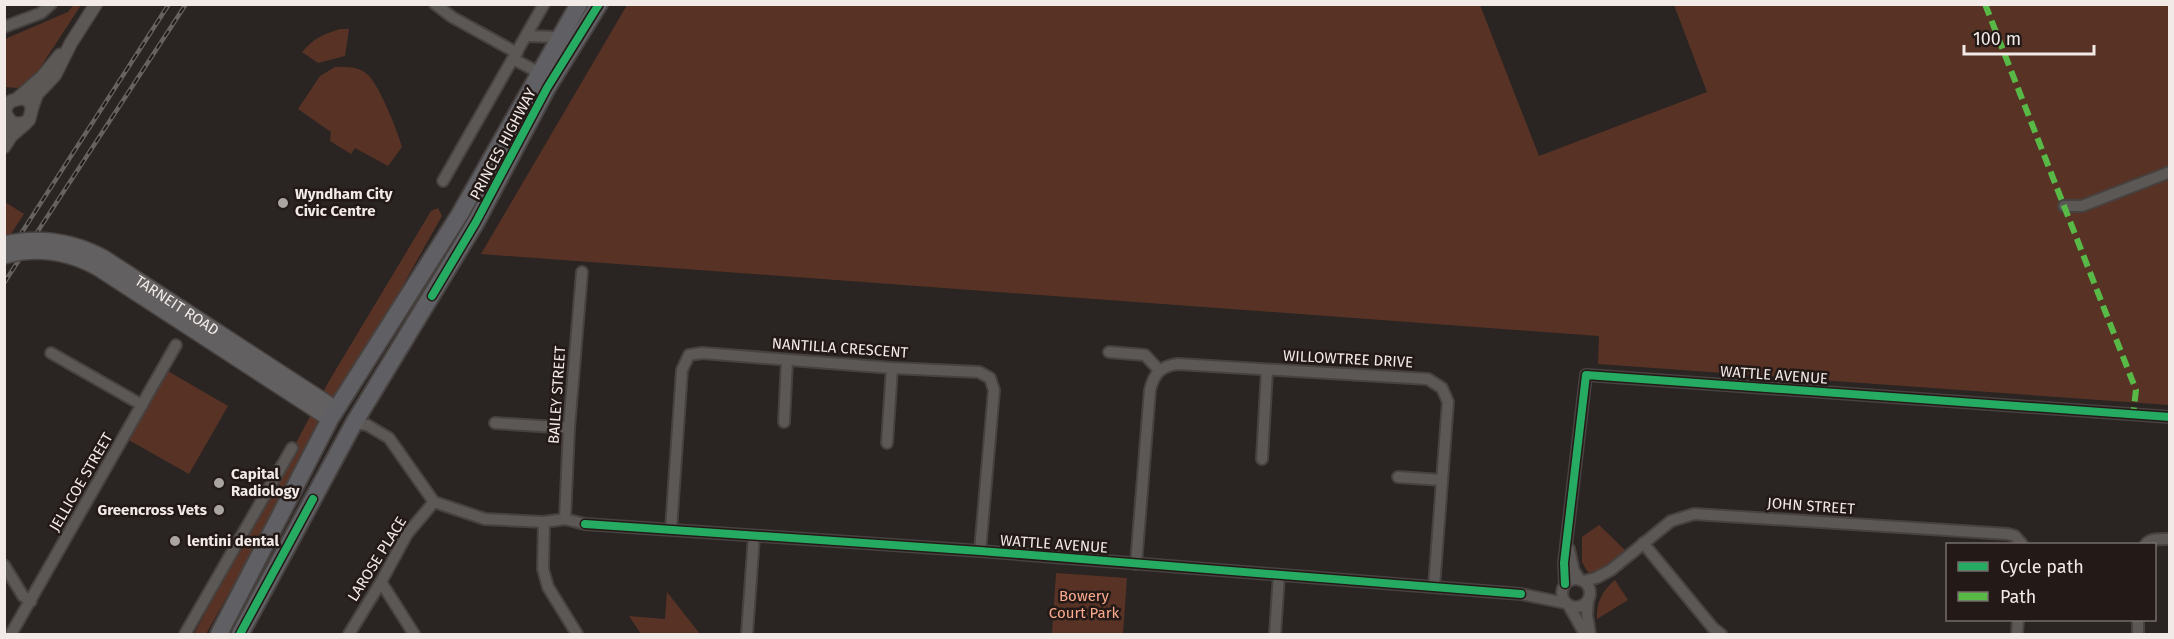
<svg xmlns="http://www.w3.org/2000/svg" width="2174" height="639" font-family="'Fira Sans',sans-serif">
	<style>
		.green { fill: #583325 }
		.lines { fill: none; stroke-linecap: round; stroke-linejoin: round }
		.minor-casing { stroke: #474240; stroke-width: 14 }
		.tertiary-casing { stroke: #474240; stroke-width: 15 }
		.secondary-casing { stroke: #474240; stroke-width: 18 }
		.trunk-casing { stroke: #474240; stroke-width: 20 }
		.minor { stroke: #5c5856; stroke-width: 10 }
		.tertiary { stroke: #5c5856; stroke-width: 12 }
		.secondary { stroke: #626061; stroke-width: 15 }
		.trunk { stroke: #606064; stroke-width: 16 }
		.rail-casing { stroke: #666261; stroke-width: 4.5 }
		.rail { stroke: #231916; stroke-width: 2; stroke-dasharray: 7; stroke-linecap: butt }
		.secondary-bridge-casing { stroke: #474240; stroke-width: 18; stroke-linecap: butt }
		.secondary-bridge { stroke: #626061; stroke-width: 15 }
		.quiet { stroke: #58b947; stroke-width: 6; stroke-dasharray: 12 6; stroke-linecap: butt }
		.cycleway-casing { stroke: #231916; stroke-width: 11 }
		.cycleway { stroke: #26ab63; stroke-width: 8 }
		.poi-dot { fill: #aba5a2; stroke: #231916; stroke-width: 2 }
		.labels { text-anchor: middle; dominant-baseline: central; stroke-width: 5; stroke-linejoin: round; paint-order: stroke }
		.street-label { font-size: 15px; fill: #f1eae7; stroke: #231916 }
		.poi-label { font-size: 15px; font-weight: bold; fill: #f1eae7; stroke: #231916; text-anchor: start }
		.park-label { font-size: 15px; fill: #fcaa8d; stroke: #231916 }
	</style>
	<rect width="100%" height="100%" fill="#2a2422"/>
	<g class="green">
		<path d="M74 4 81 5 36 74 18 88 5 87V39L68 12Z"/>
		<path d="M627 5H1480L1539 156 1707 92 1674 5H2169V405L1598 364 1599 336 481 254Z"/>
		<path d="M340 29H349L345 56 318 63 302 52C313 39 323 34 340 29Z"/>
		<path d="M335 67C346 67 358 66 367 74 379 84 398 132 402 147L388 166 355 148 351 154 330 141 331 132 298 109 320 76Z"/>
		<path d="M5 202 24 214 5 243Z"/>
		<path d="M438 208 442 216 206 634H194L329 381 431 211Z"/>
		<path d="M166 370 228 406 189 474 127 439Z"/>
		<path d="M1599 525 1626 551 1603 570 1593 574 1587 571 1582 562V537Z"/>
		<path d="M1056 573 1127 578 1123 634H1052Z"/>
		<path d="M1615 580 1628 600 1597 619C1596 602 1603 590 1615 580Z"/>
		<path d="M667 592 700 634H641L629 616 665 619Z"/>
	</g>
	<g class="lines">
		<defs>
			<g id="minor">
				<path d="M435 4 452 17 517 53"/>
				<path d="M4 27 41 13 51 4"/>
				<path d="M526 36 560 37"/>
				<path d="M513 59 540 73"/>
				<path d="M443 181 544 4"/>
				<path d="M2064 206H2082L2170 172"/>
				<path d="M1109 352 1145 355 1159 370"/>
				<path d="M51 353 142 405"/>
				<path d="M784 422 787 360"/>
				<path d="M354 423 367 425 389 438 434 502 485 519 544 522 565 519 585 524 980 551 1521 594 1565 603"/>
				<path d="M495 423 569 428"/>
				<path d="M887 443 892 368"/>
				<path d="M1262 459 1267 370"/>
				<path d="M1398 477 1441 480"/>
				<path d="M565 519 569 428 582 272"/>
				<path d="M544 522 543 569 548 587 577 634"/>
				<path d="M671 529 682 370 689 355 702 353 892 368 979 372 990 378 994 390 980 551"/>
				<path d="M1643 543 1713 628 1721 634"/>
				<path d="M2146 544C2150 538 2162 539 2170 539"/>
				<path d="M1569 549 1574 571 1580 580"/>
				<path d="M1136 564 1150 390C1154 373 1161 366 1178 364L1428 379 1442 388 1448 402 1434 587"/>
				<path d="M4 565 23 596 31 601"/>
				<circle cx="1576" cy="593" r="14"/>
				<path d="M1583 581 1596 578 1611 570 1671 521 1694 514 2008 534 2015 536 2022 544"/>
				<path d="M381 582 414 634"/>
				<path d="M1565 584 1564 563 1586 375 2170 417"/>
				<path d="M1588 600 1587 615 1590 634"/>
				<path d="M1569 606 1585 634"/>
				<path d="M11 634 176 345"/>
				<path d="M185 634 292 448"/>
				<path d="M349 634 381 582 407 534 434 502"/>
				<path d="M747 634 754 536"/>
				<path d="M1275 634 1279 575"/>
				<path d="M2017 634 2018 620"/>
				<path d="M2138 634V620"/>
			</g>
			<g id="tertiary">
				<path d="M18 98 42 77 60 55"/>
				<path d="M32 108 37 94 55 75 71 43 96 4"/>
				<path d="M4 131 6 107 11 101 22 98 29 101 32 108 29 120 21 124 12 123 7 116"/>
				<path d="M4 147 11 136 26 123"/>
			</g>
			<g id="secondary">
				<path id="s1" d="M104 258 336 409"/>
				<path d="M98 268 330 419"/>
			</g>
			<g id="trunk">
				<path d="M219 634 330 419 460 214 579 4"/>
				<path d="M240 634 354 423 476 222 547 88 599 4"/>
			</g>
		</defs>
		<use href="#minor" class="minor-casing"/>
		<use href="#tertiary" class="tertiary-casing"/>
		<use href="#secondary" class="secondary-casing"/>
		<use href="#trunk" class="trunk-casing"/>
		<use href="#minor" class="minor"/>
		<use href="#tertiary" class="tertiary"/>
		<use href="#secondary" class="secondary"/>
		<use href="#trunk" class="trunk"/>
		<defs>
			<g id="rail">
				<path d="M4 260 169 4"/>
				<path d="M4 283 186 4"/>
			</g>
		</defs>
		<use href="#rail" class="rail-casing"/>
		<use href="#rail" class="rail"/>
		<defs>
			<g id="secondary-bridge">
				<path d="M4 244C39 236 73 241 104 258"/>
				<path d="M4 256C36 247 69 252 98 268"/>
			</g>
		</defs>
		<use href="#secondary-bridge" class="secondary-bridge-casing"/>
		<use href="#secondary-bridge" class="secondary-bridge"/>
		<path class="quiet" d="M1985 4 2136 390 2133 415"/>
		<defs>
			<g id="cycleway">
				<path d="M432 296 476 222 547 88 599 4"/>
				<path d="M585 524 980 551 1521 594"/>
				<path d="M1565 584 1564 563 1586 375 2170 417"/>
				<path d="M240 634 313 499"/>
			</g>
		</defs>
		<use href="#cycleway" class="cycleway-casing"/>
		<use href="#cycleway" class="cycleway"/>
	</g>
	<g class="poi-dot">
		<circle cx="283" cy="203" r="6"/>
		<circle cx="219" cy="483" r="6"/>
		<circle cx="219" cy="510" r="6"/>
		<circle cx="175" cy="541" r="6"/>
	</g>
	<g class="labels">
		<g class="street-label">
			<text transform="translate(503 144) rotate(-62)">PRINCES HIGHWAY</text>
			<text stroke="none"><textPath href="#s1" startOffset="87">TARNEIT ROAD</textPath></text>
			<text transform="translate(840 348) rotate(4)">NANTILLA CRESCENT</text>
			<text transform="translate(1348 359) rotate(3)">WILLOWTREE DRIVE</text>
			<text transform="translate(1774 375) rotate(4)">WATTLE AVENUE</text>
			<text transform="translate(557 395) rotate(-86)">BAILEY STREET</text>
			<text transform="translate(81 482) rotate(-60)">JELLICOE STREET</text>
			<text transform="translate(1811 506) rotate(4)">JOHN STREET</text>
			<text transform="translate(1054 544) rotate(4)">WATTLE AVENUE</text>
			<text transform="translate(377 559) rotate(-58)">LAROSE PLACE</text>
		</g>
		<g class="poi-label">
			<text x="295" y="194">Wyndham City<tspan x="295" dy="17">Civic Centre</tspan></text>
			<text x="231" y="474">Capital<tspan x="231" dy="17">Radiology</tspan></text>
			<text x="207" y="510" text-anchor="end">Greencross Vets</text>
			<text x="187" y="541">lentini dental</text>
		</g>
		<g class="park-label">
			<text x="1084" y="596">Bowery<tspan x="1084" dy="17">Court Park</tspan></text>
		</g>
	</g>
	<rect width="2174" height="639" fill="none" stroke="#f1eae7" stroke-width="12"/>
	<rect x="1946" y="543" width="210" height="78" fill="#231916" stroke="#756d6a" stroke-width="1.5"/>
	<rect x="1958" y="562" width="30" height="9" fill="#26ab63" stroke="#756d6a" stroke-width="1.5"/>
	<text x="2000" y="573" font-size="18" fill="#f1eae7">Cycle path</text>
	<rect x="1958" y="592" width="30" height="9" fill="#58b947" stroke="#756d6a" stroke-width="1.5"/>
	<text x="2000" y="603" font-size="18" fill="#f1eae7">Path</text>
	<path d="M1964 45v9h130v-9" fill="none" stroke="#f1eae7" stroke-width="3"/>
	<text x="1973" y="45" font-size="18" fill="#f1eae7" stroke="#231916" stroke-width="4.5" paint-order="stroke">100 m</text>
</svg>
